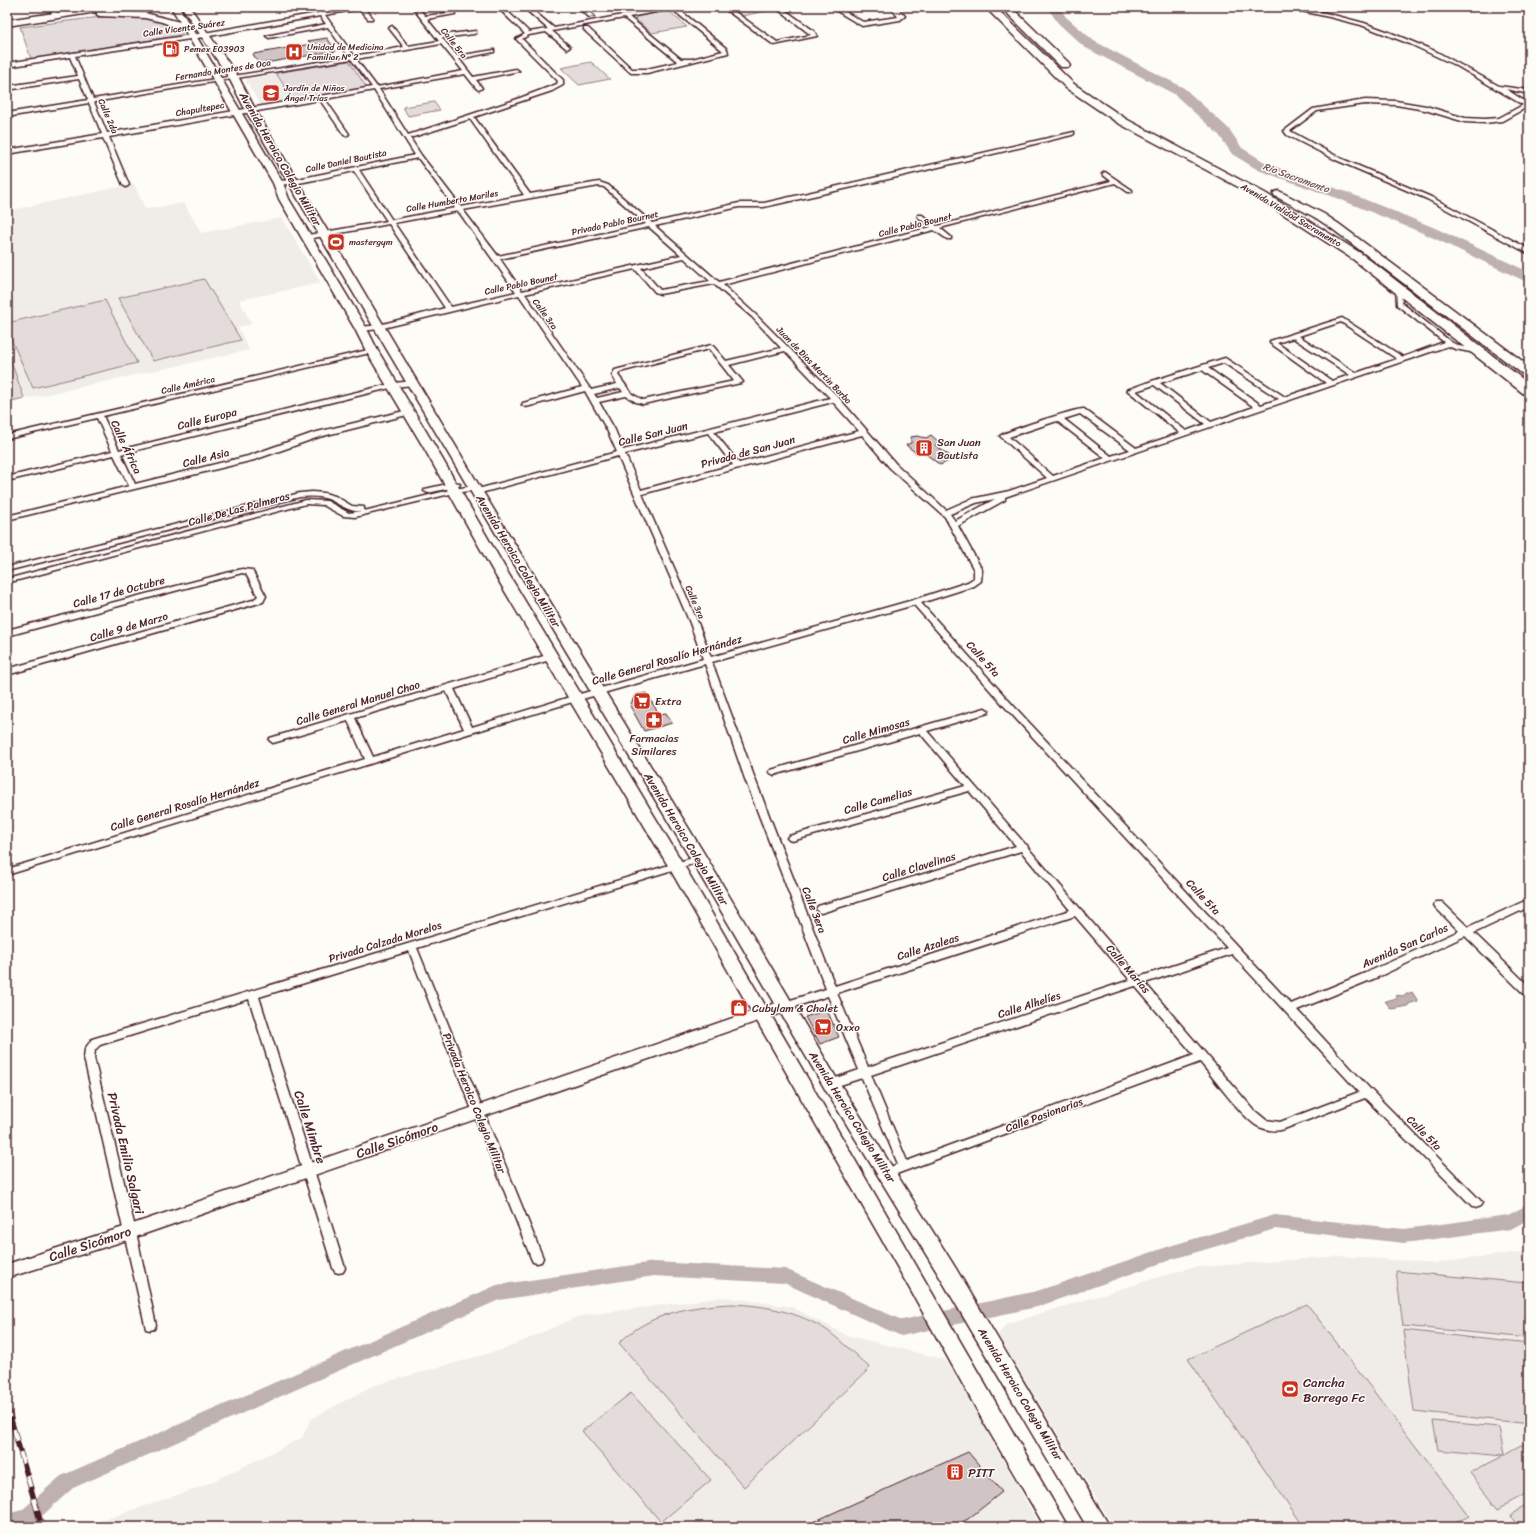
<svg xmlns="http://www.w3.org/2000/svg" width="1536" height="1534" font-family="Sriracha,sans-serif">
	<style>
		.built { fill: #f0ece8 }
		.green { fill: #e3dcda; stroke: #967e82 }
		.water { fill: #c0b1b1; stroke: #91777b }
		.lines { fill: none; stroke-linecap: round; stroke-linejoin: round }
		.canal { fill: #c0b1b1; fill-rule: evenodd }
		.river { fill: #c0b1b1; fill-rule: evenodd }
		.building { fill: #d0c5c4; stroke: #4a1f2b }
		.street-casing { stroke: #4a1f2b; stroke-width: 3 }
		.secondary-casing { stroke: #4a1f2b; stroke-width: 3 }
		.primary-casing { stroke: #4a1f2b; stroke-width: 3 }
		.highway-casing { stroke: #4a1f2b; stroke-width: 3 }
		.street { fill: #fdfcf7; fill-rule: evenodd }
		.secondary { fill: #fdfcf7; fill-rule: evenodd }
		.primary { fill: #fdfcf7; fill-rule: evenodd }
		.highway { fill: #fdfcf7; fill-rule: evenodd }
		.rail-casing { stroke: #4a1f2b; stroke-width: 5.5 }
		.rail { stroke: #fdfcf7; stroke-width: 4; stroke-dasharray: 12; stroke-linecap: butt }
		.labels { text-anchor: middle; dominant-baseline: central; stroke-width: 3; stroke-linejoin: round; paint-order: stroke }
		.far-street-label { font-size: 9px; fill: #4a1f2b; stroke: #fdfcf7 }
		.far-poi-label { font-size: 9px; fill: #4a1f2b; stroke: #fdfcf7; text-anchor: start }
		.far-water-label { font-size: 10px; font-style: italic; fill: #73525a; stroke: #fdfcf7 }
		.street-label { font-size: 11px; fill: #4a1f2b; stroke: #fdfcf7 }
		.poi-label { font-size: 11px; fill: #4a1f2b; stroke: #fdfcf7; text-anchor: start }
		.near-street-label { font-size: 13px; fill: #4a1f2b; stroke: #fdfcf7 }
		.near-poi-label { font-size: 13px; fill: #4a1f2b; stroke: #fdfcf7; text-anchor: start }
	</style>
	<rect width="100%" height="100%" fill="#fdfcf7"/>
	<filter id="ink" filterUnits="userSpaceOnUse"><feTurbulence type="fractalNoise" baseFrequency=".025" numOctaves="2"/><feDisplacementMap in="SourceGraphic" scale="8" xChannelSelector="R" yChannelSelector="G"/><feConvolveMatrix kernelMatrix="1 2 1 2 8 2 1 2 1" color-interpolation-filters="sRGB"/></filter>
	<g filter="url(#ink)">
		<g class="built">
			<path d="M276 73 294 101 261 106 245 79Z"/>
			<path d="M134 184 145 209 184 203 201 233 282 218 321 283 239 300 252 324 238 327 249 350 7 403V211Z"/>
			<path d="M1529 1251V1527H1114L998 1335 1006 1324 1189 1268 1340 1256 1436 1263Z"/>
			<path d="M724 1297 792 1307 846 1335 946 1360 1041 1527H92L91 1524 201 1487 302 1438 311 1419 372 1386 505 1349 579 1316Z"/>
		</g>
		<g class="green">
			<path d="M731 7H772L775 9 742 16Z"/>
			<path d="M666 11 670 12 687 27 652 33 635 19 636 17Z"/>
			<path d="M118 16C139 17 169 16 183 35L31 59 20 27 92 18Z"/>
			<path d="M349 61 367 88 294 101 276 73Z"/>
			<path d="M591 62 610 79 579 85 561 68Z"/>
			<path d="M434 102 440 110 408 116 403 107Z"/>
			<path d="M204 279 241 340 153 361 118 298Z"/>
			<path d="M105 300 137 363 33 388 7 330V323Z"/>
			<path d="M7 350 24 398 7 402Z"/>
			<path d="M1396 1271 1526 1283 1529 1300V1338L1403 1326Z"/>
			<path d="M731 1304C764 1305 800 1312 828 1331 843 1342 856 1356 870 1368L744 1487 619 1343C649 1313 691 1306 731 1304Z"/>
			<path d="M1307 1304 1469 1516 1448 1527H1304L1188 1359Z"/>
			<path d="M1403 1330 1529 1344V1424L1414 1411Z"/>
			<path d="M631 1393 711 1480 661 1522 582 1431Z"/>
			<path d="M1433 1421 1499 1427 1504 1456 1527 1443 1529 1445V1492L1498 1509 1470 1473 1503 1456 1438 1450Z"/>
			<path d="M1529 1504V1527H1520L1510 1515Z"/>
		</g>
		<path class="water" d="M1412 992 1418 1001 1408 1004V1006L1391 1009 1385 1001 1396 998V995L1402 996Z"/>
		<g class="lines">
			<path class="canal" d="M1529 1204V1219L1511 1229 1404 1243 1275 1229 1173 1259 1037 1307 901 1336 784 1283 654 1276 499 1300 73 1488 34 1523 24 1527H7V1514L22 1510 61 1476 497 1285 654 1262 785 1269 902 1320 1037 1291 1173 1245 1275 1215 1404 1229 1508 1215Z"/>
			<path class="river" d="M1047 7H1059L1066 17 1094 41 1184 88 1229 129 1242 148 1268 164 1349 193 1435 228 1529 272V283L1425 234 1339 199 1258 170 1232 154 1219 135 1174 94 1084 47 1058 23Z"/>
		</g>
		<g class="building">
			<path d="M327 38 336 51 259 64 253 54 311 44 308 41Z"/>
			<path d="M931 435 940 443 935 445 954 459 940 465 922 451 916 453 906 445 911 443V437L917 436 926 438Z"/>
			<path d="M646 693 659 714 666 713 672 723 644 731 630 706 635 695Z"/>
			<path d="M827 1010 839 1037 820 1044 805 1017Z"/>
			<path d="M968 1452 1002 1492 968 1519 952 1527H802Z"/>
		</g>
		<g class="lines">
			<defs>
				<g id="street">
					<path d="M49 7H55L58 17H54Z"/>
					<path d="M313 7H319L323 13 355 7H367L364 8 372 17V19H368L359 9 325 15 354 56 404 47 389 28 392 26 408 46 439 41 412 7H418L425 16 455 12V14L427 19 440 35 476 31V33L474 34 442 38 457 56 494 50V52L459 59 473 77 516 69 519 71 476 80 482 88 479 90 477 89 465 74 379 89 408 135 512 101 557 84 558 81 516 39 525 34 497 7H503L529 32 548 29 523 7H529L554 28 665 7H676L727 49 728 53 647 73H631L584 30V28H588L632 69H647L678 62 624 18 552 31 569 46 570 47 567 49 546 32 529 35 522 39 563 80V85L552 91 474 117 530 194 599 182 608 185 652 223 739 203H764L1074 132V134L1072 135 893 178 764 207H739L655 226 719 282 931 227 918 217V215H922L937 226 1111 181 1102 174 1105 172 1132 190V192H1128L1115 183 940 228 951 237V239H947L934 230 723 285 756 315 838 397 896 464 946 510 971 499 1009 491 1047 478 1000 436C1006 431 1077 408 1084 409L1136 448 1180 433 1127 390 1152 381 1225 358 1285 397 1326 383 1270 343V341L1342 318 1403 357 1444 342 1397 305 1396 287 1401 288 1402 303 1451 342 1459 346 1482 351V353L1480 354 1455 349 1448 346 1005 497V500L958 526 982 570 981 581 974 586 921 603 1011 703 1291 1004 1370 971 1459 931 1436 908 1434 905 1436 902H1442L1468 927 1529 899V907L1474 933 1529 986V996L1525 995 1465 936 1378 977 1297 1010 1371 1090 1480 1200 1482 1203 1480 1206 1476 1208 1472 1206 1365 1098 1284 1129C1276 1132 1267 1130 1259 1127 1244 1120 1212 1076 1200 1062L891 1176 887 1178 883 1176 881 1173 883 1170 898 1164 862 1078 831 1088 827 1087 826 1084 827 1081 859 1070 828 996 785 1010 781 1009 780 1006 781 1003 826 989 745 779 705 664 579 700 7 875V869L365 759 348 721 273 743 269 740 270 738 547 655H553L554 657 553 659 454 689 472 727 573 696 703 659 690 623 618 456 477 494 473 492 474 490 617 452 607 430 585 391 526 407 522 405 523 403 582 387 519 295 379 329 361 331 358 329 361 327 379 325 445 308 389 224 308 239 305 237 308 235 387 221 354 171C340 174 284 189 275 183L278 181 293 180 415 155 374 90 325 99 349 134 346 136 344 135 320 100 109 137 129 185 126 187 123 185 103 138 7 154V150L102 134 89 103 7 117V113L88 100 79 79 7 90V86L78 76 70 57 7 67V63L204 33 318 13ZM672 9 723 51 692 59H681L629 17ZM320 16 326 24 266 36 269 38 328 27 349 57 93 99 75 56 204 37ZM441 44 463 71 377 87 356 59ZM351 59 372 87 107 133 94 102ZM470 119 524 195 461 207 421 155 410 138ZM418 158 455 208 392 220 359 170ZM599 186 604 187 646 224 498 256 463 210ZM458 211 516 292 451 307 394 223ZM649 227 681 255 522 291 500 259ZM684 258 710 281 660 290 641 268ZM635 269 655 292 660 294 714 284 752 317 781 348 726 361 713 346 711 345 615 370 612 375 617 384 591 390 525 294ZM1341 322 1397 359 1356 373 1299 336ZM1293 338 1350 375 1332 381 1277 343ZM709 349 734 381 643 400 632 394 618 375 620 372ZM785 351 830 398 623 450 615 430 599 402 626 396 636 402 643 404 741 383 743 382 729 365ZM1224 363 1279 399 1261 405 1208 368ZM1202 370 1254 407 1211 422 1160 383ZM1154 385 1205 424 1186 431 1136 391ZM620 388 623 392 597 398 594 394ZM833 402 859 431 739 463 714 432ZM1080 414 1130 450 1111 456 1064 419ZM1057 421 1105 458 1053 476 1009 437ZM708 433 733 465 641 490 625 454ZM862 435 890 468 945 517 974 570V578L968 582 913 600 711 657 698 623 642 494ZM995 499 955 521 950 514 976 503ZM914 605 1005 707 1227 948 1139 977 1028 848 1027 845 1025 844 927 731 988 713 989 711 985 708 771 770 769 772 774 775 920 733 965 786 789 836 787 838 789 840 792 841 969 791 1016 846 818 906 816 909 818 912 821 913 1021 851 1070 910 835 986 755 779 712 662ZM446 691 464 729 373 757 355 718ZM1075 916 1130 980 868 1067 837 993ZM1232 954 1359 1092 1280 1122 1266 1120 1254 1110 1145 983ZM1135 986 1194 1055 907 1161 871 1075Z"/>
					<path d="M577 7H583L594 16 589 17Z"/>
					<path d="M722 7H728L777 42 811 35 775 7H781L814 31 817 36 774 45Z"/>
					<path d="M830 7H837L863 22 898 17 891 7H897L905 16 900 20 862 26Z"/>
					<path d="M1283 7H1295L1318 11 1364 23 1389 32 1437 52 1499 86 1529 90V94L1506 89 1529 104V106L1502 121 1485 123 1465 122 1425 110 1396 105 1365 104 1317 111 1290 131 1340 158 1431 197 1529 249V254L1427 199 1336 160 1287 135 1284 131 1313 109 1365 100 1396 101 1426 106 1465 118 1485 119 1499 118 1523 105 1457 66 1410 44 1361 25 1329 17Z"/>
					<path d="M372 349 374 350V352L103 416 119 450 394 383 413 381 417 383 413 385 394 387 121 454 135 484 248 456 313 433 408 410H411V414L319 437 254 460 7 520V516L129 486 114 455 7 481V477L112 451 97 418 7 439V435Z"/>
					<path d="M456 482 460 484 459 486 428 493 424 491 425 489Z"/>
					<path d="M474 486 478 488 477 490 454 493 355 517 343 516 323 505 306 504 7 583V579L306 500 327 501 349 513 361 511C348 512 340 504 328 499 320 496 309 496 300 497L7 571V567L300 493 312 492 324 493 335 496 352 506 364 507V511L454 489Z"/>
					<path d="M242 569 252 570 253 572 266 596 263 602 7 675V669L253 600 258 596 246 574 242 573 7 636V630Z"/>
					<path d="M699 856 702 857 704 859 702 861 417 948 543 1258 541 1262 537 1263 533 1262 531 1258 409 951 259 997 345 1268 343 1272 339 1273 335 1272 333 1268 249 999 100 1045 95 1050 94 1058 136 1232 156 1325 154 1329 150 1330 146 1329 84 1058 85 1049 92 1039Z"/>
				</g>
				<path id="secondary" d="M785 1000 790 1002 792 1006 790 1010 130 1239 7 1278V1264L130 1225Z"/>
				<g id="primary">
					<path d="M94 7H114L113 9 104 10 145 13 180 22 171 7H179L283 183 289 199 367 329 378 351 436 448 508 573 682 862 1068 1527H1045L983 1421 911 1291 670 869 494 573 424 448 366 351 355 329 279 199 273 183 185 31 162 22 145 18 100 16 97 15V12L7 26V20Z"/>
					<path d="M182 7H190L239 78 256 111 483 492 705 855 837 1079 955 1267 1110 1527H1087L941 1279 825 1089 693 863 471 492 246 111 229 78Z"/>
				</g>
				<g id="highway">
					<path d="M985 7H995L1074 84 1126 119 1265 193 1362 254 1529 384V395L1524 394 1354 260 1257 197 1118 123 1066 88Z"/>
					<path d="M1001 7H1011L1069 63 1070 65 1069 67H1061Z"/>
					<path d="M1279 191 1324 214 1339 224 1529 366V376L1524 375 1331 228 1316 218 1275 196 1273 194 1275 192Z"/>
				</g>
			</defs>
			<use href="#street" class="street-casing"/>
			<use href="#secondary" class="secondary-casing"/>
			<use href="#primary" class="primary-casing"/>
			<use href="#highway" class="highway-casing"/>
			<use href="#street" class="street"/>
			<use href="#secondary" class="secondary"/>
			<use href="#primary" class="primary"/>
			<use href="#highway" class="highway"/>
			<defs>
				<path id="rail" d="M7 1406 42 1527"/>
			</defs>
			<use href="#rail" class="rail-casing"/>
			<use href="#rail" class="rail"/>
		</g>
	</g>
	<defs>
		<symbol id="fuel-square" viewBox="-11 -11 22 22"><rect x="-9" y="-9" width="18" height="18" rx="4" fill="#c8321e" stroke="#fdfcf7"/><path d="M-5.5-6h7V0h2V4h1.3V-2.5L3-4.5l.8-.8L6-3V5H2.5V1h-1V6h-7ZM-4.2-4.7v3.2H.2V-4.7Z" fill="#fff"/></symbol>
		<symbol id="hospital-square" viewBox="-11 -11 22 22"><rect x="-9" y="-9" width="18" height="18" rx="4" fill="#c8321e" stroke="#fdfcf7"/><path d="M-5-5h3v3.5h4V-5h3V5h-3V1.5h-4V5h-3Z" fill="#fff"/></symbol>
		<symbol id="school-square" viewBox="-11 -11 22 22"><rect x="-9" y="-9" width="18" height="18" rx="4" fill="#c8321e" stroke="#fdfcf7"/><path d="M0-5L7-2L0 1L-7-2ZM-4 1L0 2.5L4 1V4Q0 6-4 4Z" fill="#fff"/></symbol>
		<symbol id="stadium-square" viewBox="-11 -11 22 22"><rect x="-9" y="-9" width="18" height="18" rx="4" fill="#c8321e" stroke="#fdfcf7"/><path d="M0-5a6.5 5 0 1 0 0 10a6.5 5 0 1 0 0-10ZM-3.5-1.8h7v3.6h-7Z" fill="#fff"/></symbol>
		<symbol id="building-square" viewBox="-11 -11 22 22"><rect x="-9" y="-9" width="18" height="18" rx="4" fill="#c8321e" stroke="#fdfcf7"/><path d="M-4-6H4V6H1V3H-1V6H-4ZM-2.5-4.3h1.7v1.8h-1.7ZM.8-4.3h1.7v1.8H.8ZM-2.5-1h1.7V.8h-1.7ZM.8-1h1.7V.8H.8Z" fill="#fff"/></symbol>
		<symbol id="supermarket-square" viewBox="-11 -11 22 22"><rect x="-9" y="-9" width="18" height="18" rx="4" fill="#c8321e" stroke="#fdfcf7"/><path d="M-6-5.5h2.5l.6 2H6L4.5 2H-2.5L-4.4-4H-6ZM-1.5 3.2a1.3 1.3 0 1 0 .1 0ZM3 3.2a1.3 1.3 0 1 0 .1 0Z" fill="#fff"/></symbol>
		<symbol id="pharmacy-square" viewBox="-11 -11 22 22"><rect x="-9" y="-9" width="18" height="18" rx="4" fill="#c8321e" stroke="#fdfcf7"/><path d="M-2-6h4v4h4v4h-4v4h-4v-4h-4v-4h4Z" fill="#fff"/></symbol>
		<symbol id="shop-square" viewBox="-11 -11 22 22"><rect x="-9" y="-9" width="18" height="18" rx="4" fill="#c8321e" stroke="#fdfcf7"/><path d="M-5-2.5h2.3a2.7 3.5 0 0 1 5.4 0H5L5.5 6h-11ZM-1.5-2.5h3a1.5 2.3 0 0 0-3 0Z" fill="#fff"/></symbol>
	</defs>
	<g fill-rule="evenodd">
		<use href="#fuel-square" x="161" y="39" width="20" height="20"/>
		<use href="#hospital-square" x="284" y="42" width="20" height="20"/>
		<use href="#school-square" x="261" y="83" width="20" height="20"/>
		<use href="#stadium-square" x="326" y="232" width="20" height="20"/>
		<use href="#building-square" x="914" y="438" width="20" height="20"/>
		<use href="#supermarket-square" x="632" y="691" width="20" height="20"/>
		<use href="#pharmacy-square" x="644" y="710" width="20" height="20"/>
		<use href="#shop-square" x="729" y="998" width="20" height="20"/>
		<use href="#supermarket-square" x="813" y="1017" width="20" height="20"/>
		<use href="#stadium-square" x="1280" y="1379" width="20" height="20"/>
		<use href="#building-square" x="945" y="1462" width="20" height="20"/>
	</g>
	<g class="labels">
		<g class="far-street-label">
			<text transform="translate(184 28) rotate(-8)">Calle Vicente Suárez</text>
			<text transform="translate(454 43) rotate(52)">Calle 5ra</text>
			<text transform="translate(223 70) rotate(-9)">Fernando Montes de Oca</text>
			<text transform="translate(200 109) rotate(-10)">Chapultepec</text>
			<text transform="translate(108 116) rotate(67)">Calle 2da</text>
			<text transform="translate(346 161) rotate(-12)">Calle Daniel Bautista</text>
			<text transform="translate(452 201) rotate(-10)">Calle Humberto Mariles</text>
			<text transform="translate(1291 215) rotate(31)">Avenida Vialidad Sacramento</text>
			<text transform="translate(615 223) rotate(-12)">Privada Pablo Bournet</text>
			<text transform="translate(915 225) rotate(-14)">Calle Pablo Bounet</text>
			<text transform="translate(521 284) rotate(-12)">Calle Pablo Bounet</text>
			<text transform="translate(545 314) rotate(54)">Calle 3ra</text>
			<text transform="translate(814 365) rotate(46)">Juan de Dios Martin Barba</text>
			<text transform="translate(188 385) rotate(-13)">Calle América</text>
			<text transform="translate(695 602) rotate(67)">Calle 3ra</text>
		</g>
		<g class="far-poi-label">
			<text x="307" y="47">Unidad de Medicina<tspan x="307" dy="10">Familiar Nº 2</tspan></text>
			<text x="184" y="49">Pemex E03903</text>
			<text x="284" y="88">Jardín de Niños<tspan x="284" dy="10">Ángel Trías</tspan></text>
			<text x="349" y="242">mastergym</text>
		</g>
		<g class="far-water-label">
			<text transform="translate(1296 178) rotate(20)">Rio Sacramento</text>
		</g>
		<g class="street-label">
			<text transform="translate(280 159) rotate(60)">Avenida Heroico Colegio Militar</text>
			<text transform="translate(207 419) rotate(-14)">Calle Europa</text>
			<text transform="translate(653 434) rotate(-14)">Calle San Juan</text>
			<text transform="translate(126 447) rotate(65)">Calle África</text>
			<text transform="translate(748 452) rotate(-15)">Privada de San Juan</text>
			<text transform="translate(206 458) rotate(-14)">Calle Asia</text>
			<text transform="translate(239 509) rotate(-15)">Calle De Las Palmeras</text>
			<text transform="translate(518 561) rotate(59)">Avenida Heroico Colegio Militar</text>
			<text transform="translate(119 592) rotate(-15)">Calle 17 de Octubre</text>
			<text transform="translate(129 627) rotate(-16)">Calle 9 de Marzo</text>
			<text transform="translate(983 659) rotate(48)">Calle 5ta</text>
			<text transform="translate(667 660) rotate(-16)">Calle General Rosalío Hernández</text>
			<text transform="translate(358 703) rotate(-17)">Calle General Manuel Chao</text>
			<text transform="translate(876 731) rotate(-16)">Calle Mimosas</text>
			<text transform="translate(878 801) rotate(-16)">Calle Camelias</text>
			<text transform="translate(185 805) rotate(-17)">Calle General Rosalío Hernández</text>
			<text transform="translate(686 839) rotate(59)">Avenida Heroico Colegio Militar</text>
			<text transform="translate(919 867) rotate(-17)">Calle Clavelinas</text>
			<text transform="translate(1203 897) rotate(47)">Calle 5ta</text>
			<text transform="translate(814 910) rotate(69)">Calle 3era</text>
			<text transform="translate(385 942) rotate(-17)">Privada Calzada Morelos</text>
			<text transform="translate(1405 946) rotate(-24)">Avenida San Carlos</text>
			<text transform="translate(928 947) rotate(-18)">Calle Azaleas</text>
			<text transform="translate(1128 969) rotate(49)">Calle Marías</text>
			<text transform="translate(1029 1005) rotate(-18)">Calle Alhelíes</text>
			<text transform="translate(474 1103) rotate(68)">Privada Heroico Colegio Militar</text>
			<text transform="translate(1044 1115) rotate(-20)">Calle Pasionarias</text>
			<text transform="translate(852 1117) rotate(58)">Avenida Heroico Colegio Militar</text>
			<text transform="translate(1424 1133) rotate(45)">Calle 5ta</text>
			<text transform="translate(1020 1394) rotate(59)">Avenida Heroico Colegio Militar</text>
		</g>
		<g class="poi-label">
			<text x="937" y="442">San Juan<tspan x="937" dy="13">Bautista</tspan></text>
			<text x="655" y="701">Extra</text>
			<text x="654" y="738" text-anchor="middle">Farmacias<tspan x="654" dy="13">Similares</tspan></text>
			<text x="752" y="1008">Cubylam &amp; Chalet</text>
			<text x="836" y="1027">Oxxo</text>
		</g>
		<g class="near-street-label">
			<text transform="translate(310 1127) rotate(72)">Calle Mimbre</text>
			<text transform="translate(397 1140) rotate(-19)">Calle Sicómoro</text>
			<text transform="translate(126 1153) rotate(77)">Privada Emilio Salgari</text>
			<text transform="translate(90 1244) rotate(-18)">Calle Sicómoro</text>
		</g>
		<g class="near-poi-label">
			<text x="1303" y="1382">Cancha<tspan x="1303" dy="15">Borrego Fc</tspan></text>
			<text x="968" y="1472">PITT</text>
		</g>
	</g>
	<rect width="1536" height="1534" fill="none" stroke="#fdfcf7" stroke-width="24"/>
	<rect x="12" y="12" width="1512" height="1510" fill="none" stroke="#4a1f2b" stroke-width="1.5" filter="url(#ink)"/>
</svg>
